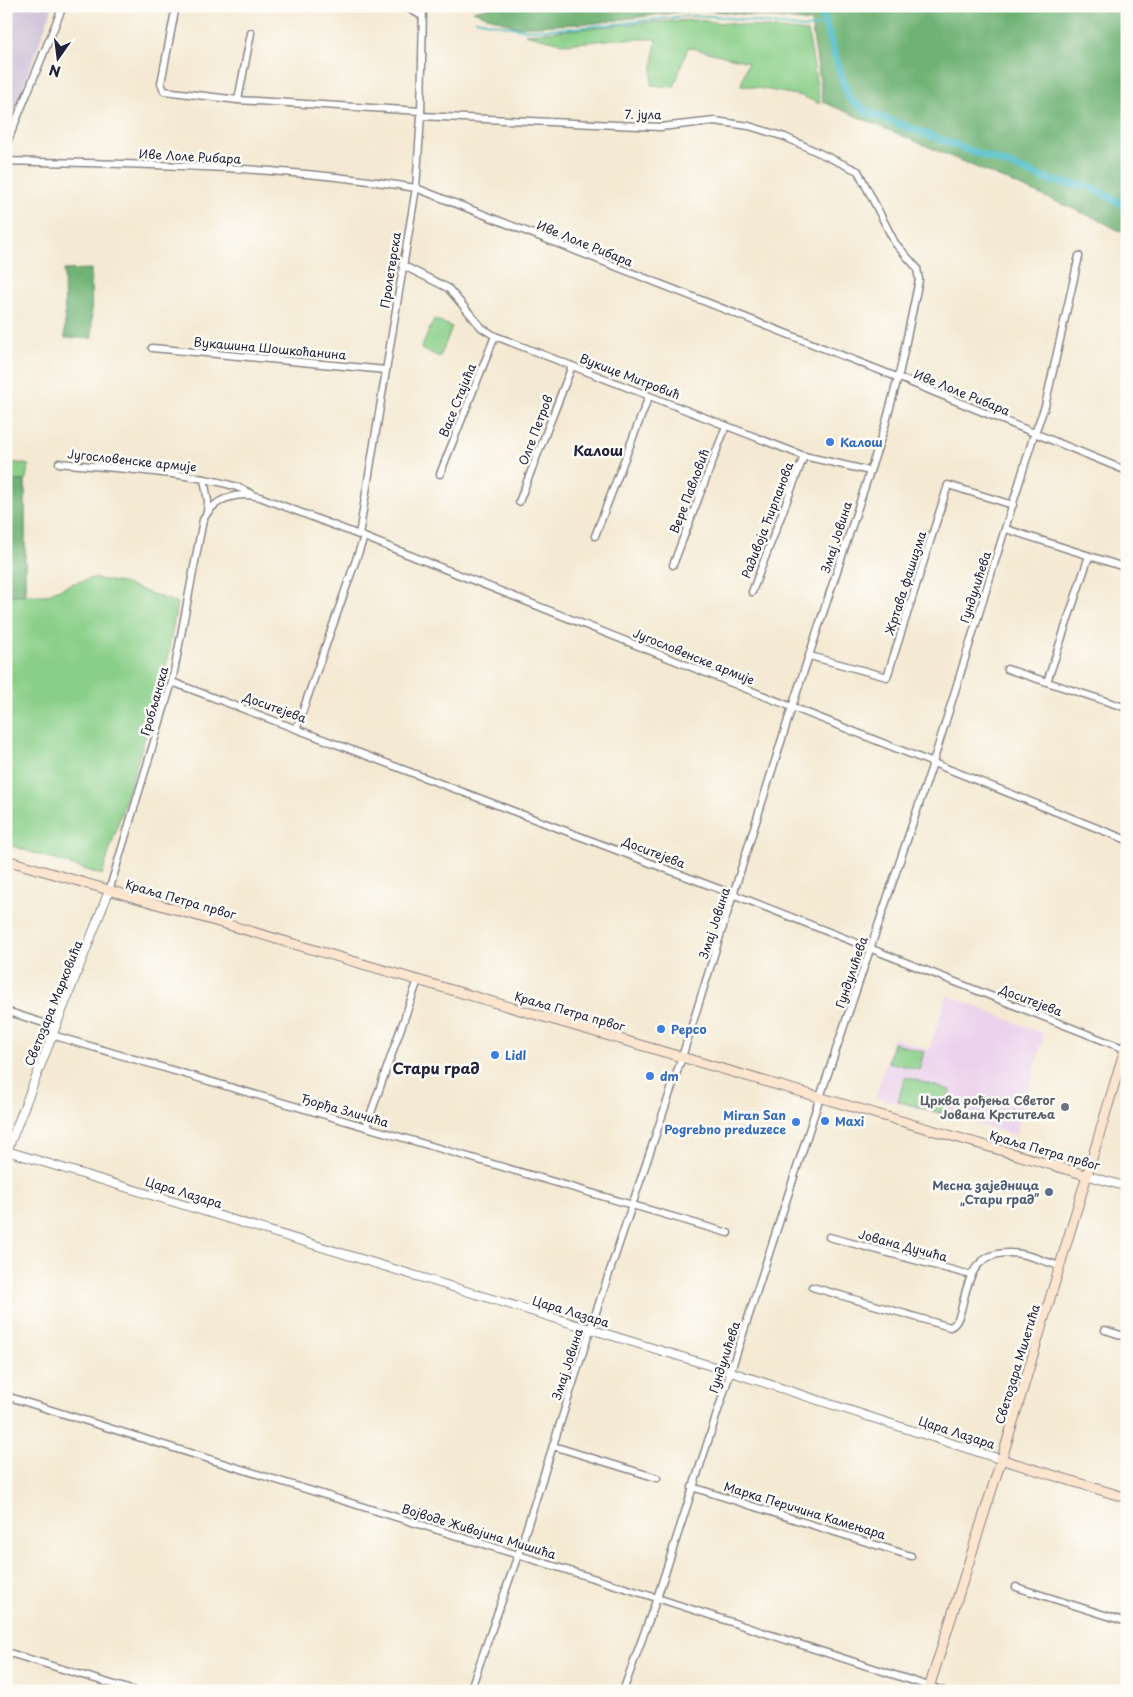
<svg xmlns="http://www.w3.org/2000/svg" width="1133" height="1697" font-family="'Playpen Sans',sans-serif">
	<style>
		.built { fill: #ebd1ec }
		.industrial { fill: #cbbfd6 }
		.green { fill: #8acf89; stroke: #567862 }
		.forest { fill: #6fb275; stroke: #486a58 }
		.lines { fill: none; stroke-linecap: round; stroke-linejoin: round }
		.stream { stroke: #4ebcc5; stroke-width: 2 }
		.canal { stroke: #4ebcc5; stroke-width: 8 }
		.minor-casing { stroke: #8b8686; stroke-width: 9 }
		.tertiary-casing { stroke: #8b8686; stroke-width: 10 }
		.secondary-casing { stroke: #8b8686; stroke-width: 11 }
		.minor { stroke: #fff; stroke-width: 6 }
		.tertiary { stroke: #fff; stroke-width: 8 }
		.secondary { stroke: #fce5cf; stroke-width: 9 }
		.shop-dot { fill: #3f7fe0; stroke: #fdfcf7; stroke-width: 2 }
		.worship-dot { fill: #6b7280; stroke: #fdfcf7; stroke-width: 2 }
		.service-dot { fill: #5c6f8a; stroke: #fdfcf7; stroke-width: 2 }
		.labels { text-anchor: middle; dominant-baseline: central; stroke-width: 5; stroke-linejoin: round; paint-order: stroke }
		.street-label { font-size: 12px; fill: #22223b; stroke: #fdfcf7 }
		.shop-label { font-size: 12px; font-weight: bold; fill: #366cbe; stroke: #fdfcf7; text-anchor: start }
		.worship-label { font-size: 12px; font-weight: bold; fill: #5b616d; stroke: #fdfcf7; text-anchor: end }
		.service-label { font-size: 12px; font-weight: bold; fill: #4e5e75; stroke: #fdfcf7; text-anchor: end }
		.neighbourhood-label { font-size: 14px; font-weight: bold; fill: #22223b; stroke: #fdfcf7 }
		.quarter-label { font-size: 15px; font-weight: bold; fill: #22223b; stroke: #fdfcf7 }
	</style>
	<rect width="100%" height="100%" fill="#fdfcf7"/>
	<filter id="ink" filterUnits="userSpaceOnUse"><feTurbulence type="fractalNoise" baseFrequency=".02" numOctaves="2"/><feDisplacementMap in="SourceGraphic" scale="10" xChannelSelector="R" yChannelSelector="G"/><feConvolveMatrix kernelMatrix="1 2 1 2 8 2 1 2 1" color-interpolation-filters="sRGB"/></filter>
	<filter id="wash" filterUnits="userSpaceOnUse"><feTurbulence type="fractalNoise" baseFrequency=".0096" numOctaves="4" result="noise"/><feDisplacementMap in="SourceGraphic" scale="20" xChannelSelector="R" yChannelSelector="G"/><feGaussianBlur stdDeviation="1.12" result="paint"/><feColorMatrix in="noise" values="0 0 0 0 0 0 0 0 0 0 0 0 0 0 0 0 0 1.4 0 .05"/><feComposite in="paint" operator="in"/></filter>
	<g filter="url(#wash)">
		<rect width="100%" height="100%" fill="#f4e9d2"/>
		<path class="built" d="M947 995 1044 1034 1016 1135 876 1097 893 1038 929 1050Z"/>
		<path class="industrial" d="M6 6H53L6 133Z"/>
		<g class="green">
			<path d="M695 20 808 32 820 104 802 96 741 85 748 62 688 47 674 87 651 85 656 39H617L566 44 525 34 654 22Z"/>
			<path d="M434 319 452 327 440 357 421 349Z"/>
			<path d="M6 461 29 465 25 481V595H46L71 584 93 578 122 583 177 603 165 673 102 875 6 844Z"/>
			<path d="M893 1043 924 1052 919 1070 888 1062Z"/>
			<path d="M905 1077 950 1090 943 1114 898 1101Z"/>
		</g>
		<g class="forest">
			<path d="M496 6H1127V235L1097 219 823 102 811 22 698 9 596 23 517 27 473 11Z"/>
			<path d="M91 269 92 338H65L64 270Z"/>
			<path d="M6 480 25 481V595H6Z"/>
		</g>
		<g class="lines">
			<path class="stream" d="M476 20 526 30 576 28 688 16H714L803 28 827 24"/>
			<path class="canal" d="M820 6 848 97 867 112 1052 181 1091 187 1127 207"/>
		</g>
	</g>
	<g filter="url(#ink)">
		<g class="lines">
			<defs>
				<g id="minor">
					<path d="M176 6 161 83 164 91 238 100 421 111"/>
					<path d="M404 6 422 16"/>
					<path d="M238 100 251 33"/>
					<path d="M421 116 660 127 715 121 749 126 785 137 858 171 895 243 917 268 919 280 900 370 885 426 792 707 682 1057 590 1330 518 1555 470 1691"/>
					<path d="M6 145 63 6"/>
					<path d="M6 161C143 165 281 165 416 188L912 383 1127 471"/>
					<path d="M402 265 448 288 482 328 495 336 804 456 870 471"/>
					<path d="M152 348 386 370"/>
					<path d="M59 463C97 467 226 474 251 494"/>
					<path d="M440 474 495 336"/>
					<path d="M204 479 208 501 207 512"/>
					<path d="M519 502 572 366"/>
					<path d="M1006 529 1127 568"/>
					<path d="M359 535 416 188 421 116 423 6"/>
					<path d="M595 536 649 396"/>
					<path d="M673 565 726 426"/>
					<path d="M752 592 804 456"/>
					<path d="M810 656 887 677 948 485 1013 505"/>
					<path d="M1007 669 1127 708"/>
					<path d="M172 682 735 895 1125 1049"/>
					<path d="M1047 682 1089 556"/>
					<path d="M297 727 364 537"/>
					<path d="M109 891 172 682 203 520C214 498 237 491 260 497L359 535 1127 840"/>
					<path d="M6 1011 56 1027"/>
					<path d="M52 1035 728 1233"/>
					<path d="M366 1127 418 980"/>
					<path d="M829 1237 971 1275"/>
					<path d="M812 1287 950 1327C971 1320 954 1252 1010 1253 1026 1253 1044 1261 1059 1266"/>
					<path d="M1105 1330 1127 1337"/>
					<path d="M6 1396 657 1598 944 1691"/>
					<path d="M553 1446 657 1478"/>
					<path d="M692 1487 911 1556"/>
					<path d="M1016 1587 1127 1622"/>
					<path d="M6 1652 135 1691"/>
					<path d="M623 1691 657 1598 817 1106 931 769 1033 438 1045 406 1079 256"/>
				</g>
				<g id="tertiary">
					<path d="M109 891 7 1151 731 1372 1000 1459"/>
					<path d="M1086 1175 1127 1187"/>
				</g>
				<g id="secondary">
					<path d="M6 860 1086 1175"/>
					<path d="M1000 1459 1127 1498"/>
					<path d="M928 1691 1006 1445 1127 1042"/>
				</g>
			</defs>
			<use href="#minor" class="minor-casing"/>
			<use href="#tertiary" class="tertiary-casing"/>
			<use href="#secondary" class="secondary-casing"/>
			<use href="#minor" class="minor"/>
			<use href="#tertiary" class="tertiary"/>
			<use href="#secondary" class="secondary"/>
		</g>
	</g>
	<g class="shop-dot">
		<circle cx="830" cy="442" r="5"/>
		<circle cx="661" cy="1029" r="5"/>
		<circle cx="495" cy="1055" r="5"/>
		<circle cx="650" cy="1076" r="5"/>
		<circle cx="825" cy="1121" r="5"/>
		<circle cx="796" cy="1122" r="5"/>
	</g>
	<circle class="worship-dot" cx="1065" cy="1107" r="5"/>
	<circle class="service-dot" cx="1049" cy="1192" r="5"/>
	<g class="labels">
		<g class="street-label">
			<text transform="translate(643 114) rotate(1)">7. јула</text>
			<text transform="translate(190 156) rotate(3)">Иве Лоле Рибара</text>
			<text transform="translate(585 243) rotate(22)">Иве Лоле Рибара</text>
			<text transform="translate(390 270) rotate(-81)">Пролетерска</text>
			<text transform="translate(270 348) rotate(5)">Вукашина Шошкоћанина</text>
			<text transform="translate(630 376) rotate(21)">Вукице Митровић</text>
			<text transform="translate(962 392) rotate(22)">Иве Лоле Рибара</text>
			<text transform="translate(457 400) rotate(-68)">Васе Стајића</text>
			<text transform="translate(535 430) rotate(-69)">Олге Петров</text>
			<text transform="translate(132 460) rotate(6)">Југословенске армије</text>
			<text transform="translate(689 491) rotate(-69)">Вере Павловић</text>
			<text transform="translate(767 520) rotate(-69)">Радивоја Ћирпанова</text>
			<text transform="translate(836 537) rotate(-72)">Змај Јовина</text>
			<text transform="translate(905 583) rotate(-72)">Жртава фашизма</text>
			<text transform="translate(975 587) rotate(-72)">Гундулићева</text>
			<text transform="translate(694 656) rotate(22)">Југословенске армије</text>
			<text transform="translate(154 701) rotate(-74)">Гробљанска</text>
			<text transform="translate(275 707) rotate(20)">Доситејева</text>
			<text transform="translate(654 852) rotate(21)">Доситејева</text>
			<text transform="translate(181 899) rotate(16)">Краља Петра првог</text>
			<text transform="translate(714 923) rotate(-72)">Змај Јовина</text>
			<text transform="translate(851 972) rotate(-71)">Гундулићева</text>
			<text transform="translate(1031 1000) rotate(21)">Доситејева</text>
			<text transform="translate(53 1003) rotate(-68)">Светозара Марковића</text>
			<text transform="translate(570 1011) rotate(16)">Краља Петра првог</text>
			<text transform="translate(345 1110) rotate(16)">Ђорђа Зличића</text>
			<text transform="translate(1045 1150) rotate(16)">Краља Петра првог</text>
			<text transform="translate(184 1192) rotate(17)">Цара Лазара</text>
			<text transform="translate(903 1245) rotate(15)">Јована Дучића</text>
			<text transform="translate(571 1311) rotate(17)">Цара Лазара</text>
			<text transform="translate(724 1357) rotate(-72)">Гундулићева</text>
			<text transform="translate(567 1364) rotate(-72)">Змај Јовина</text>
			<text transform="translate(1017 1364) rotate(-73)">Светозара Милетића</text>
			<text transform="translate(957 1432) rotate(18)">Цара Лазара</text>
			<text transform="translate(805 1510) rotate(17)">Марка Перичина Камењара</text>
			<text transform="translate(479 1531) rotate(17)">Војводе Живојина Мишића</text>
		</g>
		<g class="shop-label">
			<text x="840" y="442">Калош</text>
			<text x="671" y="1029">Pepco</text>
			<text x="505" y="1055">Lidl</text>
			<text x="660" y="1076">dm</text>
			<text x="786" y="1115" text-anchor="end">Miran San<tspan x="786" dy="14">Pogrebno preduzece</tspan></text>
			<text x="835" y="1121">Maxi</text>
		</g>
		<g class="worship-label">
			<text x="1055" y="1100">Црква рођења Светог<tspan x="1055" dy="14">Јована Крститеља</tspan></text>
		</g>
		<g class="service-label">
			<text x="1039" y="1185">Месна заједница<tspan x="1039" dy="14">„Стари град”</tspan></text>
		</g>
		<g class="neighbourhood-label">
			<text x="598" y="450">Калош</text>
		</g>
		<g class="quarter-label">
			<text x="436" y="1067">Стари град</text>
		</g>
	</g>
	<rect width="1133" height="1697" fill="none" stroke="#fdfcf7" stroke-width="25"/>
	<g transform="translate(58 58) rotate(194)" stroke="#fdfcf7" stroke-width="4" paint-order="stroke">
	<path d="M0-4L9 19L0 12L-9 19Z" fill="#22223b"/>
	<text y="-8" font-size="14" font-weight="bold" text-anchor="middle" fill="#22223b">N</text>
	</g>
</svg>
